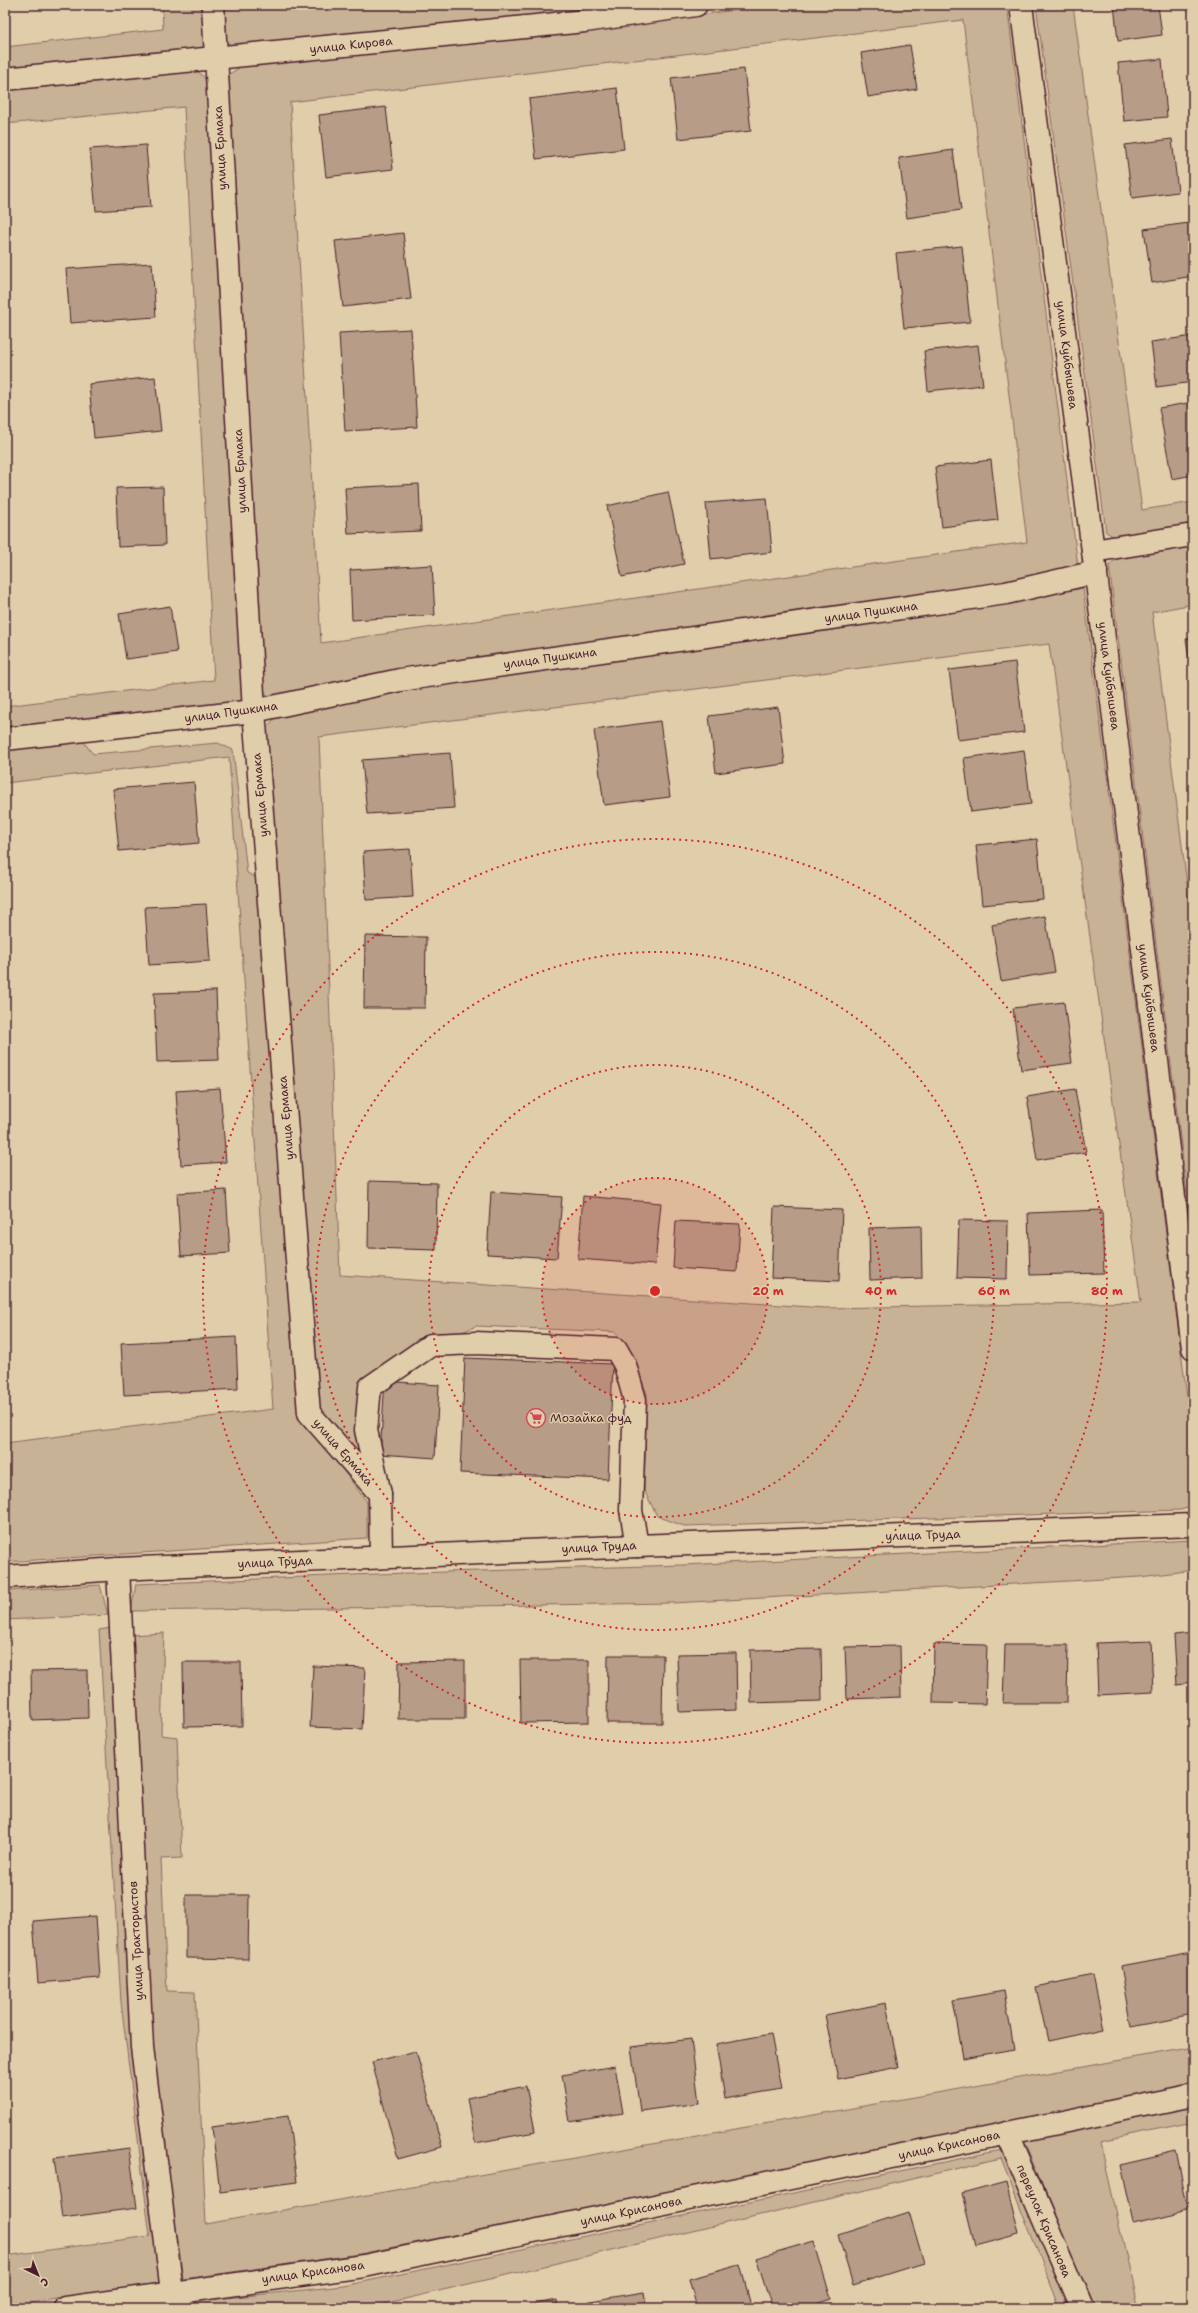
<svg xmlns="http://www.w3.org/2000/svg" width="1198" height="2313" font-family="'Shantell Sans',sans-serif">
	<style>
		.green { fill: #c8b296; stroke: #896860; fill-rule: evenodd }
		.building { fill: #b79d87; stroke: #4a1f2b }
		.lines { fill: none; stroke-linecap: round; stroke-linejoin: round }
		.service-casing { stroke: #4a1f2b; stroke-width: 25 }
		.minor-casing { stroke: #4a1f2b; stroke-width: 25 }
		.service { stroke: #e0ceab; stroke-width: 22 }
		.minor { stroke: #e0ceab; stroke-width: 22 }
		.ring { fill: none; stroke: #d62828; stroke-width: 2; stroke-dasharray: 2 4 }
		.labels { text-anchor: middle; dominant-baseline: central; stroke-width: 3; stroke-linejoin: round; paint-order: stroke }
		.street-label { font-size: 12px; fill: #4a1f2b; stroke: #e0ceab }
		.poi-label { font-size: 12px; fill: #4a1f2b; stroke: #e0ceab; text-anchor: start }
		.centre { fill: #d62828; stroke: #e0ceab; stroke-width: 2 }
		.ring-label { font-size: 12px; text-anchor: middle; font-weight: bold; fill: #d62828; stroke: #e0ceab; stroke-width: 3; stroke-linejoin: round; paint-order: stroke }
	</style>
	<rect width="100%" height="100%" fill="#e0ceab"/>
	<filter id="ink" filterUnits="userSpaceOnUse"><feTurbulence type="fractalNoise" baseFrequency=".025" numOctaves="2"/><feDisplacementMap in="SourceGraphic" scale="8" xChannelSelector="R" yChannelSelector="G"/><feConvolveMatrix kernelMatrix="1 2 1 2 8 2 1 2 1" color-interpolation-filters="sRGB"/></filter>
	<g filter="url(#ink)">
		<g class="green">
			<path d="M162 5H205L207 46 200 53 5 72V47L163 29Z"/>
			<path d="M225 5H623L236 49 226 41Z"/>
			<path d="M770 5H1007L1078 567 1012 583 272 698 262 691 225 77 243 65 587 31ZM963 20 1027 542 321 643 290 102Z"/>
			<path d="M1036 5H1073L1142 510 1193 502V529L1119 540 1106 532Z"/>
			<path d="M197 70 209 83 247 694 238 704 5 730V706L214 680 184 107 5 124V88Z"/>
			<path d="M1193 542V604L1152 612 1193 931V1242L1109 565 1124 553Z"/>
			<path d="M1083 588 1193 1444V1506L1181 1510 684 1526 657 1516 644 1490 647 1394 631 1352 615 1332 476 1326 431 1345 385 1381 376 1408 366 1466 318 1409 266 728 277 716 411 687 1004 602ZM1049 644 1141 1302 825 1308 340 1275 319 737Z"/>
			<path d="M83 741 93 754 218 743 233 750 247 873 257 878 299 1411 367 1502V1538L5 1562V1443L273 1409 229 757 5 783V749Z"/>
			<path d="M1193 1540V1570L1140 1577 673 1603 131 1611 136 1584 377 1574 683 1565Z"/>
			<path d="M100 1585 108 1615 5 1620V1591Z"/>
			<path d="M111 1628 164 2282 5 2307V2256L150 2236 121 2002 99 1630Z"/>
			<path d="M164 1633 161 1735 177 1737 182 1858 161 1859 167 1991 195 1992 206 2224 1193 2047V2085L360 2254 183 2279 150 2039 131 1635Z"/>
			<path d="M1193 2105V2122L1100 2141 1138 2308H1093L1024 2139Z"/>
			<path d="M1002 2150 1072 2308H1060L1001 2158 367 2308H202L197 2301 343 2286Z"/>
		</g>
		<g class="building">
			<path d="M1114 5H1158L1162 35 1118 41Z"/>
			<path d="M910 45 917 89 868 97 861 53Z"/>
			<path d="M1162 59 1167 117 1124 121 1118 63Z"/>
			<path d="M744 69 751 131 678 139 671 78Z"/>
			<path d="M617 88 624 149 536 159 529 99Z"/>
			<path d="M386 107 393 169 326 177 319 115Z"/>
			<path d="M1172 139 1178 192 1132 198 1125 145Z"/>
			<path d="M146 145 151 207 96 211 90 149Z"/>
			<path d="M953 150 961 210 907 218 899 158Z"/>
			<path d="M1189 223 1193 249V276L1152 283 1144 229Z"/>
			<path d="M403 233 411 299 343 307 335 241Z"/>
			<path d="M962 246 970 322 904 328 896 253Z"/>
			<path d="M152 263 156 317 70 323 66 269Z"/>
			<path d="M411 329 417 427 345 431 339 333Z"/>
			<path d="M1193 336V382L1157 387 1151 342Z"/>
			<path d="M978 345 983 385 928 391 924 351Z"/>
			<path d="M155 377 161 431 94 438 89 384Z"/>
			<path d="M1193 402V475L1172 479 1159 408Z"/>
			<path d="M991 460 998 520 942 527 935 467Z"/>
			<path d="M419 484 421 531 348 534 345 488Z"/>
			<path d="M163 487 165 545 118 547 116 488Z"/>
			<path d="M668 492 684 564 622 577 607 506Z"/>
			<path d="M767 498 772 552 711 559 706 503Z"/>
			<path d="M432 565 435 615 352 620 350 570Z"/>
			<path d="M170 606 177 652 126 659 119 614Z"/>
			<path d="M1193 638V682L1186 639Z"/>
			<path d="M1015 662 1024 732 958 740 949 670Z"/>
			<path d="M778 707 785 764 716 773 709 716Z"/>
			<path d="M660 721 670 797 604 805 594 730Z"/>
			<path d="M1024 750 1031 804 971 812 964 758Z"/>
			<path d="M450 753 454 808 367 814 362 760Z"/>
			<path d="M194 782 199 843 119 851 113 789Z"/>
			<path d="M1037 839 1043 899 982 905 976 845Z"/>
			<path d="M410 849 413 897 366 900 363 852Z"/>
			<path d="M206 904 210 961 149 965 145 907Z"/>
			<path d="M1045 916 1055 972 1001 981 992 925Z"/>
			<path d="M365 936 426 937 425 1008H364Z"/>
			<path d="M216 991 219 1060 157 1062 154 993Z"/>
			<path d="M1064 1002 1072 1063 1021 1070 1013 1008Z"/>
			<path d="M220 1088 226 1162 181 1165 176 1091Z"/>
			<path d="M1075 1089 1086 1152 1037 1160 1027 1097Z"/>
			<path d="M369 1181 437 1183 436 1250 368 1248Z"/>
			<path d="M226 1190 230 1253 181 1256 177 1193Z"/>
			<path d="M491 1192 562 1197 557 1258 487 1254Z"/>
			<path d="M583 1196 661 1203 655 1265 578 1259Z"/>
			<path d="M774 1207 842 1210 839 1281 771 1278Z"/>
			<path d="M1102 1210 1104 1273 1030 1275 1028 1213Z"/>
			<path d="M959 1220 1008 1221 1007 1279 957 1278Z"/>
			<path d="M676 1221 740 1224 737 1272 673 1268Z"/>
			<path d="M921 1226 922 1278 870 1280 869 1228Z"/>
			<path d="M236 1337 238 1389 124 1395 121 1343Z"/>
			<path d="M465 1358 613 1364 608 1479 460 1473Z"/>
			<path d="M385 1381 439 1385 435 1458 380 1454Z"/>
			<path d="M1193 1633V1683L1177 1685 1174 1635Z"/>
			<path d="M1151 1641 1153 1692 1098 1695 1096 1643Z"/>
			<path d="M934 1644 987 1645 985 1704 933 1703Z"/>
			<path d="M1005 1645H1068L1067 1703H1003Z"/>
			<path d="M900 1646 901 1697 847 1699 845 1647Z"/>
			<path d="M821 1649 822 1701 751 1703 750 1650Z"/>
			<path d="M736 1653 737 1710 679 1712 677 1654Z"/>
			<path d="M608 1655H663L662 1723H607Z"/>
			<path d="M520 1660H589V1722L521 1723Z"/>
			<path d="M465 1661V1719H398L399 1662Z"/>
			<path d="M183 1662H241L242 1726 184 1727Z"/>
			<path d="M313 1666 365 1668 362 1729 310 1727Z"/>
			<path d="M87 1670 88 1718 32 1720 31 1671Z"/>
			<path d="M186 1895H249L248 1959 186 1958Z"/>
			<path d="M96 1916 100 1978 38 1983 33 1921Z"/>
			<path d="M1190 1953 1193 1967V2014L1132 2026 1121 1966Z"/>
			<path d="M1093 1975 1104 2029 1048 2041 1036 1987Z"/>
			<path d="M1004 1991 1014 2049 963 2058 953 2000Z"/>
			<path d="M886 2003 898 2067 838 2079 825 2015Z"/>
			<path d="M771 2034 781 2089 725 2099 716 2044Z"/>
			<path d="M691 2039 699 2103 640 2111 631 2047Z"/>
			<path d="M416 2051 442 2147 398 2159 372 2062Z"/>
			<path d="M615 2066 623 2113 570 2122 562 2075Z"/>
			<path d="M526 2086 535 2132 475 2143 467 2098Z"/>
			<path d="M288 2116 297 2182 220 2192 212 2127Z"/>
			<path d="M129 2148 137 2208 62 2218 54 2158Z"/>
			<path d="M1176 2152 1188 2210 1133 2223 1120 2165Z"/>
			<path d="M1006 2182 1019 2234 975 2246 962 2194Z"/>
			<path d="M909 2212 924 2263 853 2285 838 2235Z"/>
			<path d="M814 2241 831 2299 803 2308H772L756 2258Z"/>
			<path d="M740 2265 752 2308H697L689 2279Z"/>
			<path d="M644 2292 646 2308H591L590 2301Z"/>
			<path d="M557 2300 558 2308H515Z"/>
		</g>
		<g class="lines">
			<defs>
				<path id="service" d="M380 1494 366 1430 370 1387 431 1345 476 1343 616 1349 625 1365 635 1400 631 1510 637 1546"/>
				<g id="minor">
					<path d="M213 5 254 711 309 1413 380 1494 381 1557"/>
					<path d="M1021 5 1093 551 1193 1348"/>
					<path d="M5 79 585 21 696 5"/>
					<path d="M1093 551 1193 535"/>
					<path d="M5 739 254 711 400 680 1006 593 1096 572"/>
					<path d="M118 1569 142 2047 172 2292 184 2308"/>
					<path d="M5 1577 118 1569 637 1546 1193 1525"/>
					<path d="M1007 2133 1082 2308"/>
					<path d="M66 2308 364 2266 1193 2095"/>
				</g>
			</defs>
			<use href="#service" class="service-casing"/>
			<use href="#minor" class="minor-casing"/>
			<use href="#service" class="service"/>
			<use href="#minor" class="minor"/>
		</g>
	</g>
	<circle cx="655" cy="1291" r="113" fill="#d62828" fill-opacity=".12"/>
	<g class="ring">
		<circle cx="655" cy="1291" r="113"/>
		<circle cx="655" cy="1291" r="226"/>
		<circle cx="655" cy="1291" r="339"/>
		<circle cx="655" cy="1291" r="452"/>
	</g>
	<defs>
		<symbol id="supermarket-ring" viewBox="-11 -11 22 22"><circle r="9.5" fill="#e0ceab" stroke="#d1495b" stroke-width="1.5"/><path d="M-6-5.5h2.5l.6 2H6L4.5 2H-2.5L-4.4-4H-6ZM-1.5 3.2a1.3 1.3 0 1 0 .1 0ZM3 3.2a1.3 1.3 0 1 0 .1 0Z" fill="#d1495b"/></symbol>
	</defs>
	<g fill-rule="evenodd">
		<use href="#supermarket-ring" x="525" y="1407" width="22" height="22"/>
	</g>
	<g class="labels">
		<g class="street-label">
			<text transform="translate(351 45) rotate(-6)">улица Кирова</text>
			<text transform="translate(220 148) rotate(-93)">улица Ермака</text>
			<text transform="translate(1067 355) rotate(83)">улица Куйбышева</text>
			<text transform="translate(240 471) rotate(-93)">улица Ермака</text>
			<text transform="translate(871 612) rotate(-8)">улица Пушкина</text>
			<text transform="translate(550 658) rotate(-8)">улица Пушкина</text>
			<text transform="translate(1109 676) rotate(83)">улица Куйбышева</text>
			<text transform="translate(231 712) rotate(-8)">улица Пушкина</text>
			<text transform="translate(260 795) rotate(-95)">улица Ермака</text>
			<text transform="translate(1149 998) rotate(83)">улица Куйбышева</text>
			<text transform="translate(286 1118) rotate(-95)">улица Ермака</text>
			<text transform="translate(343 1452) rotate(49)">улица Ермака</text>
			<text transform="translate(923 1535) rotate(-2)">улица Труда</text>
			<text transform="translate(599 1547) rotate(-3)">улица Труда</text>
			<text transform="translate(275 1562) rotate(-3)">улица Труда</text>
			<text transform="translate(136 1941) rotate(-93)">улица Трактористов</text>
			<text transform="translate(949 2145) rotate(-12)">улица Крисанова</text>
			<text transform="translate(631 2211) rotate(-12)">улица Крисанова</text>
			<text transform="translate(1044 2221) rotate(67)">переулок Крисанова</text>
			<text transform="translate(313 2272) rotate(-8)">улица Крисанова</text>
		</g>
		<g class="poi-label">
			<text x="550" y="1418">Мозайка фуд</text>
		</g>
	</g>
	<circle cx="655" cy="1291" r="6" class="centre"/>
	<g class="ring-label">
		<text x="768" y="1295">20 m</text>
		<text x="881" y="1295">40 m</text>
		<text x="994" y="1295">60 m</text>
		<text x="1107" y="1295">80 m</text>
	</g>
	<rect width="1198" height="2313" fill="none" stroke="#e0ceab" stroke-width="20"/>
	<rect x="10" y="10" width="1178" height="2293" fill="none" stroke="#4a1f2b" stroke-width="1.5" filter="url(#ink)"/>
	<g transform="translate(38 2275) rotate(137)" stroke="#e0ceab" stroke-width="3" paint-order="stroke">
	<path d="M0-3L7 15L0 10L-7 15Z" fill="#4a1f2b"/>
	<text y="-6" font-size="11" font-weight="bold" text-anchor="middle" fill="#4a1f2b">С</text>
	</g>
</svg>
